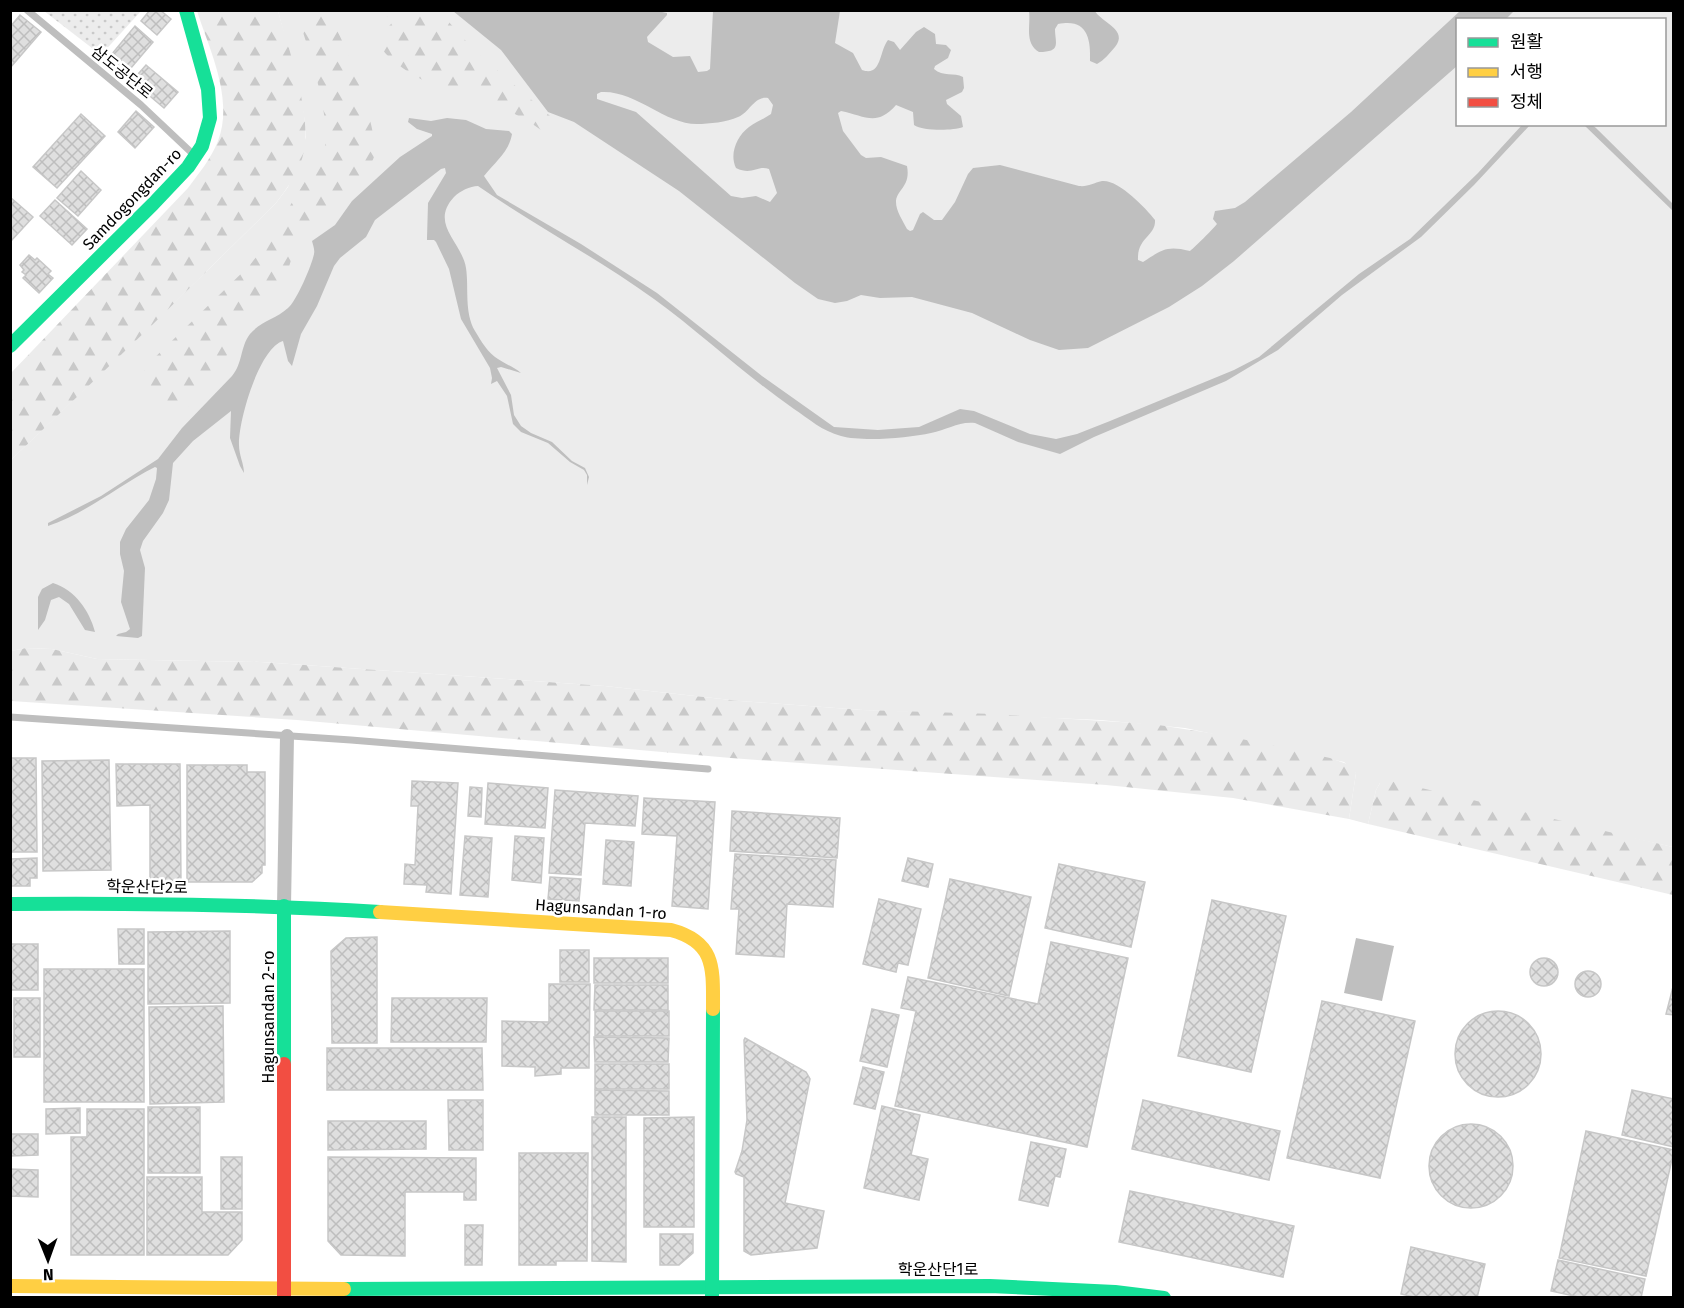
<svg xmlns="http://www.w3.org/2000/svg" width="1684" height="1308" font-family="'Fira Sans','Noto Sans KR',sans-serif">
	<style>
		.grass { fill: #ececec; fill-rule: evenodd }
		.forest { fill: url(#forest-firs) }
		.park { fill: url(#park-dots) }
		.water { fill: #bfbfbf; fill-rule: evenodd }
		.building { fill: url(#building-cross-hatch); stroke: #c7c7c7; stroke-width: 1.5 }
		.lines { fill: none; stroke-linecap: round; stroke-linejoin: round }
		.lane { stroke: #bebebe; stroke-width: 7 }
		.street { stroke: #bebebe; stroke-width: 14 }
		.fast { stroke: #16e098; stroke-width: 14 }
		.slow { stroke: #ffcf43; stroke-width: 14 }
		.jam { stroke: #f24e42; stroke-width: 14 }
		.labels { text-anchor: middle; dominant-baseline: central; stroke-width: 5; stroke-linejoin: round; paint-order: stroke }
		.street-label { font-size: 16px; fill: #000; stroke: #fff }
	</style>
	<defs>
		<pattern id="forest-firs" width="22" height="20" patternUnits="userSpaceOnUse" patternTransform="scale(1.5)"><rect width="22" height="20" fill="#ececec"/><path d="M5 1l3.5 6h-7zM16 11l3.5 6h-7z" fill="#c9c9c9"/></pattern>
		<pattern id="park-dots" width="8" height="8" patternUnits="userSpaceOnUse" patternTransform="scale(1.5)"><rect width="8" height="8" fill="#ececec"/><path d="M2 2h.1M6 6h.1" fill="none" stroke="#c9c9c9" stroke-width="1.8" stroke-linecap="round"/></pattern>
		<pattern id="building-cross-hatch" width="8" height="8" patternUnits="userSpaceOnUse" patternTransform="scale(1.5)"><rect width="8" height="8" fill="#dfdfdf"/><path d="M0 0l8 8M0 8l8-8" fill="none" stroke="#bebebe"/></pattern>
	</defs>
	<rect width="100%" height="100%" fill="#fff"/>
	<path class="grass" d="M278 11H1673V847L1380 783 1376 790 1368 824 1349 819 1356 773 1344 762 1185 728 1100 720 863 710 740 701 605 686 261 662 97 659 52 649 26 648 11 651V460L211 267 276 203 288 187 306 137 305 122 300 94ZM1458 20H1664V124H1458Z"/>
	<g class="forest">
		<path d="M197 11H278C288 47 312 114 304 151 300 171 288 187 276 203L148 329 11 460V373L188 188C199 173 211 159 218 141 234 99 210 51 197 11Z"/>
		<path d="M296 11H321C325 13 328 15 331 19 345 41 381 134 374 157 365 183 318 210 301 237 290 253 290 275 278 291 267 304 251 310 241 324 233 335 230 350 224 361 213 379 197 395 185 411L179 415C170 413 150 395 145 386 142 380 144 373 146 366L249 266 265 246 324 151C333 120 307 44 296 11Z"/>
		<path d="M377 11H439L474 50 557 122 559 126 558 133 551 136C543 132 536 126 528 121 519 116 508 111 500 105 494 100 488 94 481 90 471 84 453 90 440 87 424 83 376 56 378 37L391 24V19Z"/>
		<path d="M26 648 52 649 97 659 261 662 605 686 740 701 863 710 994 714 1152 724 1223 735 1330 758 1353 766 1356 773 1349 819 1233 798 1106 785 731 758 297 720 11 701V651Z"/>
		<path d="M1387 780 1673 847V895L1368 824 1376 790 1380 783Z"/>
	</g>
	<path class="park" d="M44 11H141L101 55Z"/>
	<g class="water">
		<path d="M1094 10C1102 23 1129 30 1115 47 1109 54 1104 60 1097 64L1090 61C1091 38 1087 18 1058 24L1055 29C1055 43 1062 52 1039 52 1024 43 1031 25 1029 11Z"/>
		<path d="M657 11 667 13V15L647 37 648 42 673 57 690 56 698 72 707 71 710 69 713 11H840L835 43 853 53 862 70C882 77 879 51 888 40L894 42 900 50 916 32 924 27 935 34 936 44 946 45 951 50 948 58 935 66 934 69C943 77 954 72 963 77L964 88 962 92 946 100 947 104 961 116 963 127C952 131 923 131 914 125L913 112 896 105C877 127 865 116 841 111L838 113 843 131 861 155 866 158 881 157 907 166C911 187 896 190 896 202 896 211 903 221 907 229L910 231 913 230 920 214 923 212 934 220H942L955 202 968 174 973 168 1000 165 1079 186C1088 187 1093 183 1102 181 1118 179 1146 208 1155 220 1156 236 1137 237 1138 260L1143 262C1162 250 1166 245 1190 251 1195 247 1213 229 1217 224L1213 219 1215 211 1235 208 1245 202 1351 112 1460 11H1514L1506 19 1458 20 1457 66 1234 261 1202 286 1169 307 1088 348 1059 350 1030 340 972 313 912 297 880 298 861 295 847 301 835 303 818 299 795 283 679 191 574 122 548 112 501 50 453 11ZM601 92C636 90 664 124 697 124 709 124 727 122 738 117 750 112 754 96 768 98L773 105 771 114C764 119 756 122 749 127 737 136 729 154 736 168 752 176 757 165 769 169L777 193 770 202 756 196 742 198 731 196 636 112 597 99V94Z"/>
		<path d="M409 118 431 121 447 118 466 120 486 129 509 131 512 134C509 152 495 162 484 176L497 195 581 244 657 293 762 376 834 427 878 430 919 427 960 409 974 411 1030 434 1056 439 1077 434 1110 421 1234 370 1259 357 1359 274 1410 239 1478 173 1522 125H1530L1474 185 1421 237 1342 295 1278 350 1226 381 1094 437 1060 454 1018 442 975 423C959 421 947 430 931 433 908 438 863 442 841 436 822 431 809 419 794 409 745 375 702 334 654 299 597 258 536 226 478 186 470 186 460 191 454 197 429 224 462 242 466 268 469 288 464 312 475 331 481 341 488 353 498 359 505 364 514 367 521 373L501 367 497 368 511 395 514 415 521 426 531 433 552 442 572 461 585 468 589 477 587 485V475L584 470 570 462 548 443 521 432 513 424 507 396 497 381 491 384 492 378 490 368 461 319 449 269 436 242 434 240H427V238L428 203 446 173 445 168 441 169 375 220 366 237 340 258 334 266 317 306 301 334 292 366 288 361 283 341C259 348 238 422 239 445 239 455 244 464 244 473L240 466 230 438 231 411 193 441 173 463 169 500 163 513 143 541 140 550 145 568 142 636 138 638 116 636 118 634 126 632 130 629 121 602 124 571 120 554V542L126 529 149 500 156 479 157 468 155 467C119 485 87 513 48 526V523L101 496 158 459 182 428 232 376C243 363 240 347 250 334 261 321 276 319 288 308 296 302 312 265 314 254 315 250 313 245 312 241L335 225 352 201 400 157 432 136V134L417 129 408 122Z"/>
		<path d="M1584 125H1592L1596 128 1673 204V211Z"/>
		<path d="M53 583C75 590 89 610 95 632L85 630 69 604 59 597 51 600 45 620 38 630V597L42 589Z"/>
		<path d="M1356 938 1394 946 1382 1001 1344 993Z"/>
	</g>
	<g class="building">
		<path d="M150 10H160L171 19 157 35 141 21Z"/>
		<path d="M20 15 41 32 10 68V27Z"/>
		<path d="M135 26 153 42 125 75 107 60Z"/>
		<path d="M146 65 178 92 164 108 132 81Z"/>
		<path d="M136 111 154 127 135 148 118 132Z"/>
		<path d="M81 114 105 136 57 188 33 167Z"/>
		<path d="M81 171 101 190 78 216 57 198Z"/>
		<path d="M10 197 33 217 10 242Z"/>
		<path d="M55 200 87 229 72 245 40 216Z"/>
		<path d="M29 255 35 260 37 258 51 271 48 274 53 278 39 293 23 278 26 275 22 272 24 270 20 265Z"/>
		<path d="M10 758H36L37 852H10Z"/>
		<path d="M109 760 111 870 43 871 42 761Z"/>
		<path d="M116 764H180L181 883H150V805L117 806Z"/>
		<path d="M187 765H247V772H265V865H262V873L252 882H187Z"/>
		<path d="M412 781 458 783 451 894 426 892 427 885 404 884 405 864 415 865 418 806H411Z"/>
		<path d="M488 783 548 788 545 828 485 824Z"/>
		<path d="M470 787 482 788 481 817 468 816Z"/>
		<path d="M555 790 638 796 635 826 585 823 581 875 549 873Z"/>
		<path d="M644 798 715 802 708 909 672 906 677 836 642 834Z"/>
		<path d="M732 811 840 818 837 858 730 851Z"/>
		<path d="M465 836 492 838 488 897 460 895Z"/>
		<path d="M515 836 544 838 541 883 512 880Z"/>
		<path d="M606 840 634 842 631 886 603 884Z"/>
		<path d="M735 854 836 860 833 907 787 904 784 957 736 954 739 909H731Z"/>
		<path d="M37 858V878H30V886H10V859Z"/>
		<path d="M908 858 933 864 928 887 902 881Z"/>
		<path d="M1059 864 1145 882 1131 947 1045 928Z"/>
		<path d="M550 877 581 879 579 901 548 899Z"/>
		<path d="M950 879 1031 897 1009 996 928 978Z"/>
		<path d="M879 899 921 909 908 965 898 963 896 972 863 964Z"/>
		<path d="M1212 900 1286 916 1251 1072 1178 1056Z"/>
		<path d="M118 929H144V964H119Z"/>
		<path d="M230 931V1003L148 1004V932Z"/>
		<path d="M377 937V1043H332L331 951 346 938Z"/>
		<path d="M1051 942 1128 958 1087 1147 895 1106 916 1011 901 1008 908 977 1038 1004Z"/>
		<rect x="10" y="944" width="28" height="46"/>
		<rect x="560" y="950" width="29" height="32"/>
		<rect x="594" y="958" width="74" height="25"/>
		<circle cx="1544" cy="972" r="14"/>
		<rect x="44" y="969" width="100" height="133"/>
		<circle cx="1588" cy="984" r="13"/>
		<path d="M1674 983V1015L1666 1014Z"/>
		<path d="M549 984H590L589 1068H561V1074L535 1076V1067L502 1066V1021L549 1022Z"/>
		<path d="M595 985H668V1010H594Z"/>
		<rect x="14" y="998" width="26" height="59"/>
		<path d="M392 998H487L486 1042H391Z"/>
		<path d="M1322 1001 1415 1021 1380 1178 1287 1158Z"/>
		<path d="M223 1006 224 1102 150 1104 149 1007Z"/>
		<path d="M872 1009 899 1015 887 1067 860 1061Z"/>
		<circle cx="1498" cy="1054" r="43"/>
		<rect x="595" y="1011" width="74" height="25"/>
		<path d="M594 1037 669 1038 668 1062H595Z"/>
		<path d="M745 1038 806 1072 810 1079 785 1203 824 1211 817 1248 751 1255 744 1251V1177L736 1174 735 1172 742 1151 747 1120 744 1040Z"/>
		<path d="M327 1048H482L483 1090H327Z"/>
		<rect x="595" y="1064" width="74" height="25"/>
		<path d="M863 1067 884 1072 875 1109 854 1104Z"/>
		<path d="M595 1090 669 1091V1115H595Z"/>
		<path d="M1632 1090 1674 1099V1147L1622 1135Z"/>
		<path d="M448 1100H483V1150H449Z"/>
		<path d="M1143 1100 1280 1131 1269 1180 1132 1149Z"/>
		<path d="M882 1106 920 1115 911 1155 928 1159 919 1200 864 1188Z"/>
		<rect x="148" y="1107" width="52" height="66"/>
		<path d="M80 1108V1133L46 1134V1109Z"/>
		<path d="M87 1109H144V1255H71V1137H87Z"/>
		<path d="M592 1117H626V1262L592 1261Z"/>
		<path d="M694 1117V1227H644V1118Z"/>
		<path d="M328 1121H426V1149L328 1150Z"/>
		<circle cx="1471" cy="1166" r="42"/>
		<path d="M1586 1131 1674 1150 1646 1276 1559 1258Z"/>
		<path d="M10 1134H38V1155L10 1156Z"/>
		<path d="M1031 1142 1066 1149 1060 1177 1055 1176 1048 1206 1019 1200Z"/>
		<path d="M519 1153H588L587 1261H556V1265H519Z"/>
		<rect x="221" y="1157" width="21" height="52"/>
		<path d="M328 1157 476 1158V1200H464V1192H405V1256L341 1255 328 1241Z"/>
		<path d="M10 1169 38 1170V1197L10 1196Z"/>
		<path d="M147 1177H202V1212H242V1240L228 1255H147Z"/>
		<path d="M1130 1191 1294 1226 1283 1277 1119 1242Z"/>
		<path d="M465 1225H483L482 1265H465Z"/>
		<path d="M660 1234H693V1253L679 1265H660Z"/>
		<path d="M1411 1247 1485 1264 1477 1298H1418L1401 1294Z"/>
		<path d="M1558 1260 1645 1279 1641 1298H1583L1551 1291Z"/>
	</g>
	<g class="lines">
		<g class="lane">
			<path d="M27 10 141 105 194 155"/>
			<path d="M10 717 351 740 708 769"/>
		</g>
		<path class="street" d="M284 906 287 736"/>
		<g class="fast">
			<path d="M10 346 153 204 188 167 202 146 210 118 208 89 186 10"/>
			<path d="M10 904C134 903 257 904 380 912"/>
			<path d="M284 906V1064"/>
			<path d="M344 1289 990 1286 1115 1292 1164 1298"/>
			<path d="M712 1298 713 1009"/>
		</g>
		<g class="slow">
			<path d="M380 912 671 930C716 942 713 969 713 1009"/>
			<path d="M10 1286 344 1289"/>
		</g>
		<path class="jam" d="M284 1064V1298"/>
	</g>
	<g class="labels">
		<g class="street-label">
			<text transform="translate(122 72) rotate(39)">삼도공단로</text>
			<text transform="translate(132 199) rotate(-46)">Samdogongdan-ro</text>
			<text transform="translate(147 887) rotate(1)">학운산단2로</text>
			<text transform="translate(601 909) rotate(4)">Hagunsandan 1-ro</text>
			<text transform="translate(268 1017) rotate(-90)">Hagunsandan 2-ro</text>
			<text x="938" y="1269">학운산단1로</text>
		</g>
	</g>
	<rect width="1684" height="1308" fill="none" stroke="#000000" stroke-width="24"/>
	<rect x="1456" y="18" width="210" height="108" fill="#ffffff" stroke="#999999" stroke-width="1.5"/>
	<rect x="1468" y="38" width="30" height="9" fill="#16e098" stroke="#999999" stroke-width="1.5"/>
	<text x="1510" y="48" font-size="18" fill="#000000">원활</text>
	<rect x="1468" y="68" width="30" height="9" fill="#ffcf43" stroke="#999999" stroke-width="1.5"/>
	<text x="1510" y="78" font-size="18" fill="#000000">서행</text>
	<rect x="1468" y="98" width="30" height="9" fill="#f24e42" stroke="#999999" stroke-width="1.5"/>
	<text x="1510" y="108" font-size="18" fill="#000000">정체</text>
	<g transform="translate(48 1260) rotate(179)" stroke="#ffffff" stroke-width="4.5" paint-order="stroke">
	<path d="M0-4.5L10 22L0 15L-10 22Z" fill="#000000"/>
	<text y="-9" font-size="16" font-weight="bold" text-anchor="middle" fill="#000000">N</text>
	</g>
</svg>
